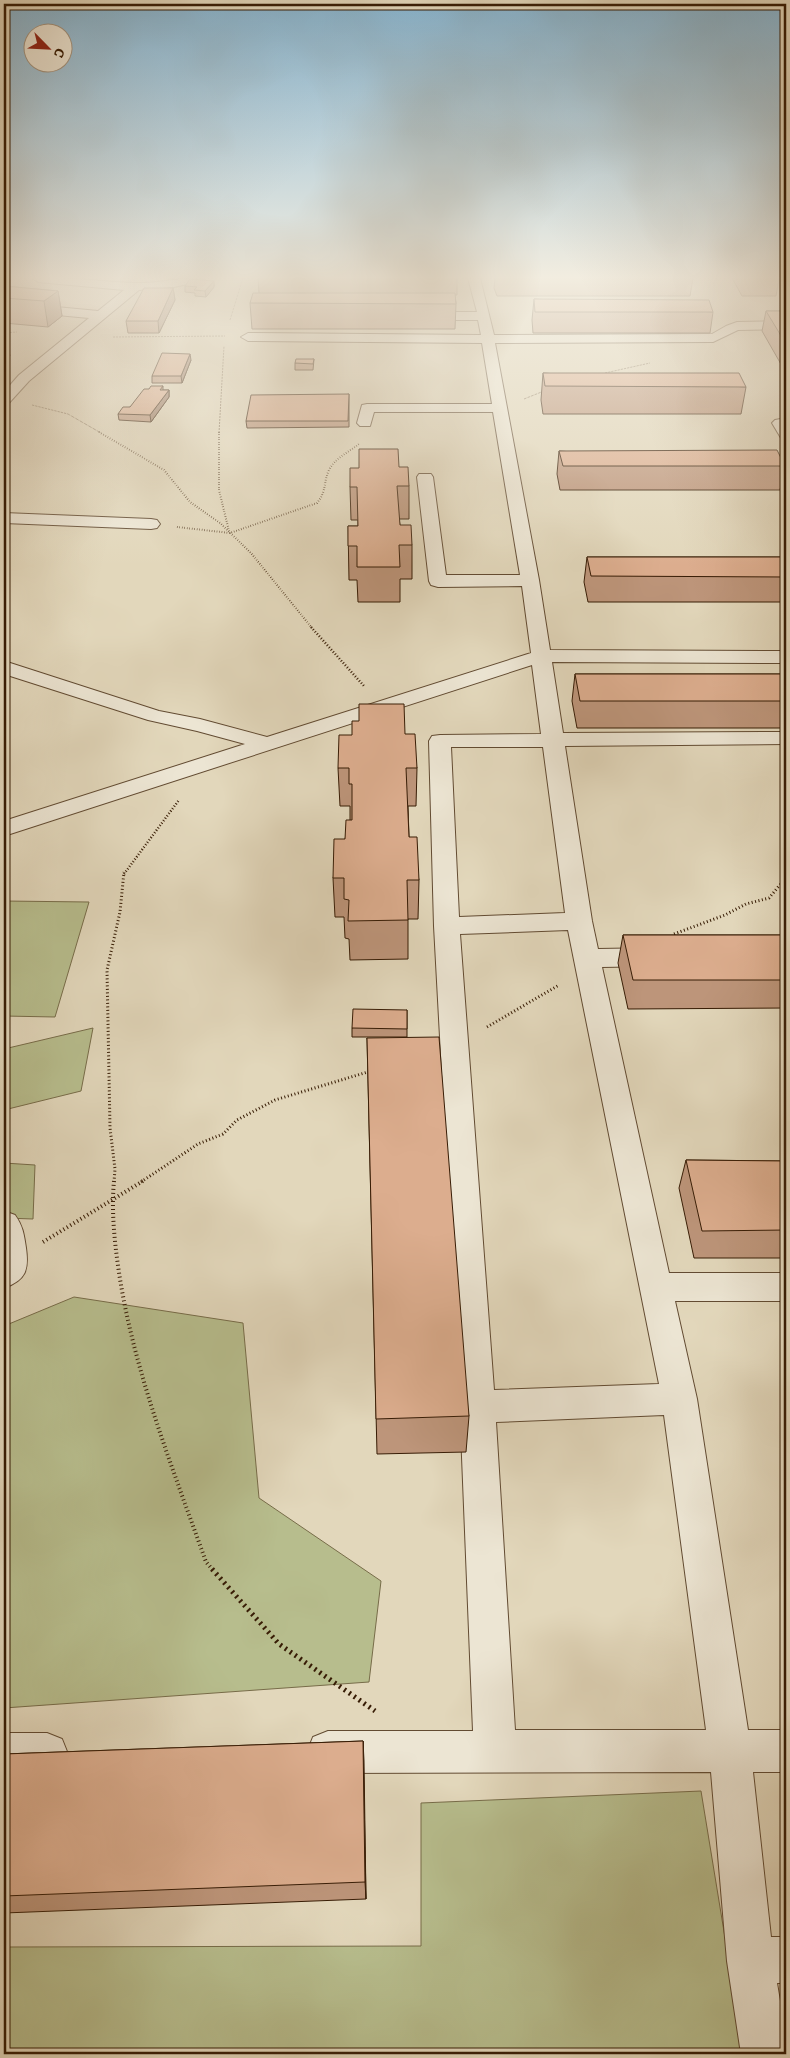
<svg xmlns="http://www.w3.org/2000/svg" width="790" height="2058" font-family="Alegreya,serif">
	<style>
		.green { fill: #b7bd8d; stroke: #776c49 }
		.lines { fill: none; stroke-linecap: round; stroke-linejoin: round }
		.minor-casing { stroke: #624b32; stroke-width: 2 }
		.path-far5 { stroke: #371c05; stroke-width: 1; stroke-dasharray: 0.5 1; stroke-linecap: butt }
		.path-far4 { stroke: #371c05; stroke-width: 2; stroke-dasharray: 0.5 2; stroke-linecap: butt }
		.path-far3 { stroke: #371c05; stroke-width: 2.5; stroke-dasharray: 1 2; stroke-linecap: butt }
		.path-far2 { stroke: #371c05; stroke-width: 3; stroke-dasharray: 1 2.5; stroke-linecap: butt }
		.path-far1 { stroke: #371c05; stroke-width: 4; stroke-dasharray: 1 3; stroke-linecap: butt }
		.path { stroke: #371c05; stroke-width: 5; stroke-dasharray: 2 4; stroke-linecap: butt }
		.minor { fill: #ece5d3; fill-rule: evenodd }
		.wall { fill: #bd957a; stroke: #371c05 }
		.shaded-wall { fill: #9a7963; stroke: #371c05 }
		.building { fill: #dcad8e; stroke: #371c05 }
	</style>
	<rect width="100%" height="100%" fill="#e2d7bb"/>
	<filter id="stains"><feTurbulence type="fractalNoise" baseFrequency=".004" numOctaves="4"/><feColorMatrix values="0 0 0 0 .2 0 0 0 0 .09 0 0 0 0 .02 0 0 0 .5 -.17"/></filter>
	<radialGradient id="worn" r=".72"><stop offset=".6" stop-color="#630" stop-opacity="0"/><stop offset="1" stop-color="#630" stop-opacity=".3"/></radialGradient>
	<g class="green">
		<path d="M4 901 89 902 55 1017 4 1016Z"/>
		<path d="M93 1028 81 1091 8 1109 4 1114V1049Z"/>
		<path d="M4 1163 35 1165 33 1219 4 1218Z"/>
		<path d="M74 1297 243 1323 259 1498 381 1581 369 1682 4 1708V1326Z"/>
		<path d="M701 1791 744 2054H4V1947L421 1946V1803Z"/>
	</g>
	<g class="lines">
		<defs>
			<g id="minor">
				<path d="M32 278C66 276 99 282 133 283 157 284 180 277 203 278L201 281 174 287 139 290 29 381 9 403 4 404V392L19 375 89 318 4 310V302L98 311 124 290 38 282Z"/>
				<path d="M468 278H480L494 335 712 334 726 326 737 322 786 321V329L738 330 713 342 495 343 539 580 550 650 786 651V663L552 662 563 733 786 732V744L565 746 592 921 598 949 657 948 666 951 670 957 666 963 657 966 602 967 669 1273H786V1301H675L697 1399 748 1730H786V1772H753L771 1937H786V1983H777L786 2037V2054H741L727 1961 711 1772 328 1773 313 1767 307 1752 313 1737 328 1731H473L460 1407 434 926 429 741 432 736 440 735 541 734 532 665 4 836V821L245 744 197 731 148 720 4 674V661L159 711 200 719 267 737 531 653 522 586 438 587 431 585 429 581 417 477 419 474H431L433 477 446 575H520L493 412H374L370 426H360L357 423 362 405 367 404H492L482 343 248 341 241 337 248 333 481 335 478 320H418L412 316 418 312H477ZM451 747H543L565 913 459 917ZM568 930 659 1384 494 1390 460 934ZM664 1415 706 1730H515L496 1422Z"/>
				<path d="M786 418V440L781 438 772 423 775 420Z"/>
				<path d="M4 513 151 519 157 520 160 524 157 528 151 529 4 523Z"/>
				<path d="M4 1211 15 1215C23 1226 24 1235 26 1248 29 1270 26 1280 4 1288Z"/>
				<path d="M4 1733H47L62 1739 68 1754 62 1769 47 1775H4Z"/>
			</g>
		</defs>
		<use href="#minor" class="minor-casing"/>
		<g class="path-far5">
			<path d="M230 320 243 278"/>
			<path d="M4 333 17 332"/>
			<path d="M113 337 225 336"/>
			<path d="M605 373 650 363"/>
			<path d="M524 399 544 391"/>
			<path d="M32 405 68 414 101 433"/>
			<path d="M219 433 224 346"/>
		</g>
		<g class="path-far4">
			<path d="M99 432 164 470 190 502 220 523 251 553 312 628"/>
			<path d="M219 432V490L229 531"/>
			<path d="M177 527 230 533 317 503C327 491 323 483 329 470 335 458 349 452 359 444"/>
		</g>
		<g class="path-far3">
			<path d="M311 627 364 686"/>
			<path d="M124 874 179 800"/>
			<path d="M785 874 786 871"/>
		</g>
		<g class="path-far2">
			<path d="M674 934 725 915 746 904 769 898 784 880 786 872"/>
			<path d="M487 1027 559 985"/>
			<path d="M114 1182 115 1169 110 1128 107 970 120 912 124 872"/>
			<path d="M141 1182 198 1144 223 1134 237 1120 275 1100 371 1071"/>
		</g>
		<g class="path-far1">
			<path d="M114 1181C111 1213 115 1247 120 1279 136 1377 173 1469 206 1562L213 1570"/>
			<path d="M43 1242 143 1181"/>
		</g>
		<path class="path" d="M212 1569 279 1644 375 1711"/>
		<use href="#minor" class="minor"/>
	</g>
	<g class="wall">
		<path d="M165 278H177L175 280Z"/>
		<path d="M258 278H457V295H455L456 304 455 329H252L250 303 259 293Z"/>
		<path d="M495 278H693L690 296H497L494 288Z"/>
		<path d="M732 278H779L776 296H742Z"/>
		<path d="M214 281V287L206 297 195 296V293L185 292V286Z"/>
		<path d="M4 286 58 291 62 316 48 327 4 323Z"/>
		<path d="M173 288 175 300 159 333H128L126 321Z"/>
		<path d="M534 299 713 312 710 333H533L532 320Z"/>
		<path d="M766 311H786V373L762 331Z"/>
		<path d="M314 359 313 370H295V363Z"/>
		<path d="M191 360 182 383H152V376Z"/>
		<path d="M543 373 746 387 741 414H543L541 400Z"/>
		<path d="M163 386V390H169V397L151 422 119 420 118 414 130 407 149 389Z"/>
		<path d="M349 394V427L247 428 246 421Z"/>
		<path d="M559 451 785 466 780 490H560L557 474Z"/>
		<path d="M399 467 409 486V519H399L400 525 412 545V579H400V602H358L357 580H349L348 526H358V520H351L350 487 359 468Z"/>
		<path d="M587 557H786V602H588L584 582Z"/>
		<path d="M575 674H786V728H577L572 701Z"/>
		<path d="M405 734 417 768 416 806H408L409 837 419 880 418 919H408V959L350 960 349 939 345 938 344 917H335L333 878 345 839 350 820V806H340L338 768Z"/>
		<path d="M623 935H786V1008L628 1009 618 963Z"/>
		<path d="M407 1010V1037H352V1028Z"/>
		<path d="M367 1038 469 1416 466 1452 377 1454Z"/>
		<path d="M686 1160 786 1161V1258H694L679 1188Z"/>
		<path d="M363 1741 366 1899 4 1913V1754Z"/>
	</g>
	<g class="shaded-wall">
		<path d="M214 281V287L206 297 205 291Z"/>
		<path d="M173 288 175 300 159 333 158 321Z"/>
		<path d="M58 291 62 316 48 327 44 301Z"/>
		<path d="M4 330H5L10 356 4 360Z"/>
		<path d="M190 354 191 360 182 383 181 376Z"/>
		<path d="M169 390V397L151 422 150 415Z"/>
		<path d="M363 1741 364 1761 366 1899 365 1882Z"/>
	</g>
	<g class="building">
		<path d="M190 279 214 281 205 291 194 290 197 287 185 286Z"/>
		<path d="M4 286 58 291 44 301 4 298Z"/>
		<path d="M144 288H173L158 321H126Z"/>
		<path d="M253 293H455L456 304 250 303Z"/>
		<path d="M534 299 709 300 713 312H535Z"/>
		<path d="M766 311H786V344Z"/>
		<path d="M162 353 190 354 181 376H152Z"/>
		<path d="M296 359H314L313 364 295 363Z"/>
		<path d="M543 373H739L746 387 545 386Z"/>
		<path d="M151 386H163L160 390H169L150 415 118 414 123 407H130L144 389H149Z"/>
		<path d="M349 394 348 421H246L251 395Z"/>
		<path d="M359 449H398L399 467H408L409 486H397L400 525H411L412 545H399L400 567H357V546H348V526H358L357 487H350V468H359Z"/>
		<path d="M777 450 785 466H563L559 451Z"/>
		<path d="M587 557H786V577L591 576Z"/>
		<path d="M575 674H786V701H580Z"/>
		<path d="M359 704H404L405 734H415L417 768H406L409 837H417L419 880H407L408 920 348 921 349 900 344 899V878H333L334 839H345L346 820H352V784H349V768H338L339 735H352V721H359Z"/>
		<path d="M623 935H786V980H633Z"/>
		<path d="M353 1009 407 1010V1029L352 1028Z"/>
		<path d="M439 1037 469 1416 376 1419 367 1038Z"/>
		<path d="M686 1160 786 1161V1230L702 1231Z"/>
		<path d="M363 1741 365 1882 4 1896V1754Z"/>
	</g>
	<linearGradient id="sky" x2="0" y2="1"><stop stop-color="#87b6d3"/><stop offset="0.49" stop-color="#f2ede0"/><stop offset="1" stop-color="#f2ede0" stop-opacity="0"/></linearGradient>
	<rect width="790" height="566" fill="url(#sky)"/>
	<rect width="790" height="2058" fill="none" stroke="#e2d7bb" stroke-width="20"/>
	<rect x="5" y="5" width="780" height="2048" fill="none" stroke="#371c05" stroke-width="2.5"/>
	<rect x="10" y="10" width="770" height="2038" fill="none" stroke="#371c05"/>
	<g transform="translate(48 48) rotate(114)"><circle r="24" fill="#ece5d3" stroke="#a49581"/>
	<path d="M0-4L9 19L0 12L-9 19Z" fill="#8f2418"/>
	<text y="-8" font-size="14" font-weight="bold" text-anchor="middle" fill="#371c05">С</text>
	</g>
	<rect width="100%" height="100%" filter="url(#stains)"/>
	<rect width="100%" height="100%" fill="url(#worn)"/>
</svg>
